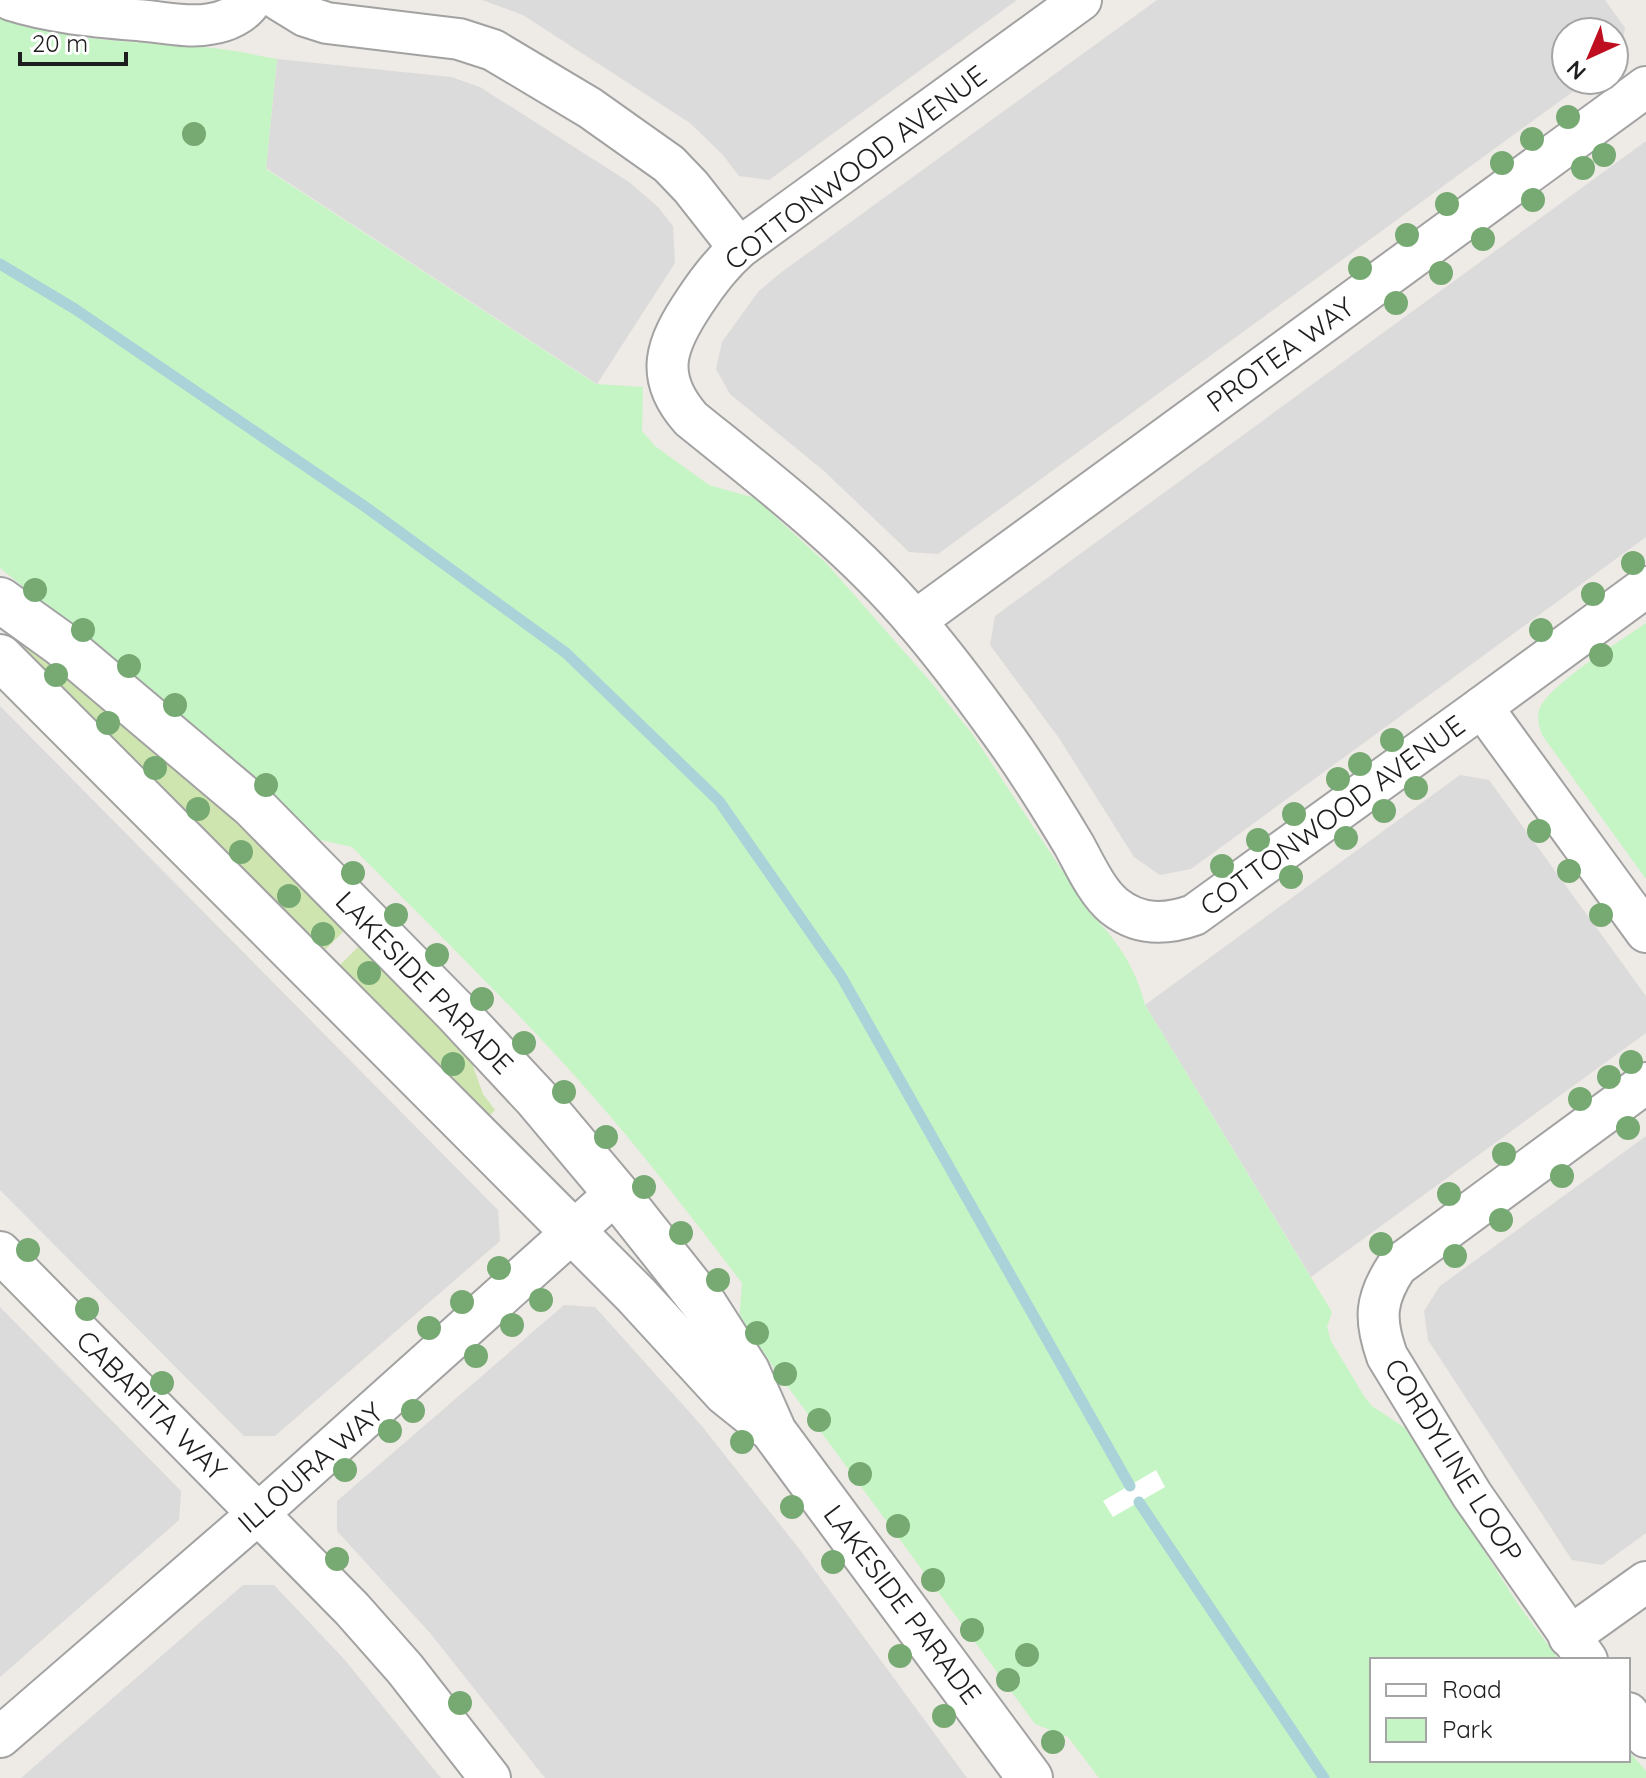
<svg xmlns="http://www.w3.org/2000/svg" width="1646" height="1778" font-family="Quicksand,sans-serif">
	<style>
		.residential { fill: #dcdbdb }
		.grass { fill: #cfe5af }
		.park { fill: #c6f5c5 }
		.pier { fill: #fff }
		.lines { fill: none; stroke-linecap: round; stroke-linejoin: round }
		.stream { stroke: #a9d3d9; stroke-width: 11 }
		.minor-casing { stroke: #a2a2a2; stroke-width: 44 }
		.tertiary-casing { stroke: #a2a2a2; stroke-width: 48 }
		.minor { stroke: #fff; stroke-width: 40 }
		.tertiary { stroke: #fff; stroke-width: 44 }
		.tree { fill: #77aa72 }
		.labels { text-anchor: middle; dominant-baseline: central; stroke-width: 6; stroke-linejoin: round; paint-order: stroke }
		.street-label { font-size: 28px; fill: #1e1e1e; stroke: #fff }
	</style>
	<rect width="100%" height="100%" fill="#eeeae5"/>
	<g class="residential">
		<path d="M482 0H1017L769 180 739 176 722 154 690 123 523 15Z"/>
		<path d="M1157 0H1605L1625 28 1620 57 1614 62V32H1566V80H1589L938 554 909 552 824 471 730 394 716 369 722 342 758 292 779 274Z"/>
		<path d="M277 59 451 77 480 87 629 182 658 207 673 226 675 263 597 384 266 168Z"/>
		<path d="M1646 141V537L1191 869 1160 875 1134 857 1059 738 990 645 995 616Z"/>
		<path d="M0 706 498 1210 500 1241 275 1436H244L0 1190Z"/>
		<path d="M1460 775 1489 780 1646 996V1033L1311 1277 1145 1005Z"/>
		<path d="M1646 1136V1533L1602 1565 1572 1560 1428 1340 1424 1311 1440 1286Z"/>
		<path d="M564 1305 595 1307 701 1425 797 1546 967 1778H545L430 1633 337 1531V1501Z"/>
		<path d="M0 1307 181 1491 179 1520 0 1677Z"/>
		<path d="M243 1585H274L344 1659 441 1778H21Z"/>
	</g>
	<g class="grass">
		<path d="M24 640 220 803 347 928 319 956 15 649Z"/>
		<path d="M362 943 469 1055 483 1094 495 1110 484 1121 335 970Z"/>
	</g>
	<g class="park">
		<path d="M0 18C71 44 147 41 221 49 240 51 258 56 277 59L266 169 596 384 643 387 642 431 655 446 709 485 755 498 827 564 930 681 973 735 1090 913C1117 940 1136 968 1145 1005L1332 1312 1327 1327 1331 1341 1364 1396 1372 1406 1405 1428 1518 1604 1559 1660H1372V1760H1628V1750L1646 1771V1778H1099L1068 1737 1035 1724 739 1320 742 1283C699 1227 656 1170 610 1116 529 1021 439 935 352 847L316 839 254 779 166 702 0 568Z"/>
		<path d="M1646 623V879L1542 735C1539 727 1537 718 1539 710 1548 685 1622 640 1646 623Z"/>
	</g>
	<path class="pier" d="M1156 1470 1165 1487 1113 1517 1103 1501Z"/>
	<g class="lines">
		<g class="stream">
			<path d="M0 264 75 309 367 508 566 653 719 801 841 976 1130 1486"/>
			<path d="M1139 1502 1324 1778"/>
		</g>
		<defs>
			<g id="minor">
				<path d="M11 0C55 14 102 17 147 21 167 23 190 28 210 24 226 22 243 14 252 0"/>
				<path d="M279 0 305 16 327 23 459 39 493 50 590 108 669 164 691 187 739 248"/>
				<path d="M1081 0 739 248C721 264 708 281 695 301 666 344 653 376 691 419 769 482 851 545 916 622 945 656 972 692 998 728 1026 766 1050 805 1074 845 1085 865 1097 892 1114 906 1139 926 1166 925 1194 915L1482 707"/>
				<path d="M1646 587 1482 707 1646 932"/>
				<path d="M915 621 1646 87"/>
				<path d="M0 1252 352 1609 405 1669 490 1778"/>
				<path d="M1569 1637 1646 1582"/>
				<path d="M1587 1660 1472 1495 1387 1356C1374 1319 1375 1299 1397 1266L1646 1083"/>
				<path d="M1628 1713 1646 1737"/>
				<path d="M0 1737 259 1513 616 1193"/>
			</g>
			<g id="tertiary">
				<path d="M0 600 60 643 253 806 454 1010 537 1099 616 1193 704 1304 747 1371 774 1432 1030 1778"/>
				<path d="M0 657 636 1295 726 1393 766 1425"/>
			</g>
		</defs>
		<use href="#minor" class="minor-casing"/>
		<use href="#tertiary" class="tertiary-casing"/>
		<use href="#minor" class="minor"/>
		<use href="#tertiary" class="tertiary"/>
	</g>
	<g class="tree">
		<circle cx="1568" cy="117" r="12"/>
		<circle cx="194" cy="134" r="12"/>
		<circle cx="1532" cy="139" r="12"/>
		<circle cx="1604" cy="155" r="12"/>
		<circle cx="1502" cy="163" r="12"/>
		<circle cx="1583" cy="168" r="12"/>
		<circle cx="1533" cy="200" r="12"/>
		<circle cx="1447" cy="204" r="12"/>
		<circle cx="1407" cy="235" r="12"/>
		<circle cx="1483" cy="239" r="12"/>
		<circle cx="1360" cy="268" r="12"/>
		<circle cx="1441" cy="273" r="12"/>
		<circle cx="1396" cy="303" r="12"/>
		<circle cx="1633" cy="563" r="12"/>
		<circle cx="35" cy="590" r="12"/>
		<circle cx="1593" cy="594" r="12"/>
		<circle cx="83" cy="630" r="12"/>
		<circle cx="1541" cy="630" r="12"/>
		<circle cx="1601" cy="655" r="12"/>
		<circle cx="129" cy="666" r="12"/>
		<circle cx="56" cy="675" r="12"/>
		<circle cx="175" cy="705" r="12"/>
		<circle cx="108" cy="723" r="12"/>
		<circle cx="1392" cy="740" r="12"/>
		<circle cx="1360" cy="764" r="12"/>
		<circle cx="155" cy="768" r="12"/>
		<circle cx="1338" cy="779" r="12"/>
		<circle cx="266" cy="785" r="12"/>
		<circle cx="1416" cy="788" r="12"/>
		<circle cx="198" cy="809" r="12"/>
		<circle cx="1384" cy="811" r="12"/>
		<circle cx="1294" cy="814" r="12"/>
		<circle cx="1539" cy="831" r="12"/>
		<circle cx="1346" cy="838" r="12"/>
		<circle cx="1258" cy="840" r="12"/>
		<circle cx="241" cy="852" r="12"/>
		<circle cx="1222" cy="866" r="12"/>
		<circle cx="1569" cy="871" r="12"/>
		<circle cx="353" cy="873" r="12"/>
		<circle cx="1291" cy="877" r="12"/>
		<circle cx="289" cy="896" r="12"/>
		<circle cx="396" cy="915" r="12"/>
		<circle cx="1601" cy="915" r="12"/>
		<circle cx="323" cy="934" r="12"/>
		<circle cx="437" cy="955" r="12"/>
		<circle cx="369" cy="973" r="12"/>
		<circle cx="482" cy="999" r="12"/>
		<circle cx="524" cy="1043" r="12"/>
		<circle cx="1631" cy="1062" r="12"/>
		<circle cx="453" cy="1064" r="12"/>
		<circle cx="1609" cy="1077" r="12"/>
		<circle cx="564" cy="1092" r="12"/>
		<circle cx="1580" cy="1099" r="12"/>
		<circle cx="1628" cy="1128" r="12"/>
		<circle cx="606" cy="1137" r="12"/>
		<circle cx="1504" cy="1154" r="12"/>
		<circle cx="1562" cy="1176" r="12"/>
		<circle cx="644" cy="1187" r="12"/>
		<circle cx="1449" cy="1194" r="12"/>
		<circle cx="1501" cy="1220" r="12"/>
		<circle cx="681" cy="1233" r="12"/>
		<circle cx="1381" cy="1244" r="12"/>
		<circle cx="28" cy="1250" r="12"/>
		<circle cx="1455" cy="1256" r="12"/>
		<circle cx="499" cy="1268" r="12"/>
		<circle cx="718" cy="1280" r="12"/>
		<circle cx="541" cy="1300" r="12"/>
		<circle cx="462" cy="1302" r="12"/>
		<circle cx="87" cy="1309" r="12"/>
		<circle cx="512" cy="1325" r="12"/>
		<circle cx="429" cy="1328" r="12"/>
		<circle cx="757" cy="1333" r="12"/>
		<circle cx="476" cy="1356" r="12"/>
		<circle cx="785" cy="1374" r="12"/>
		<circle cx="162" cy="1383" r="12"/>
		<circle cx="413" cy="1411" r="12"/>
		<circle cx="819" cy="1420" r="12"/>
		<circle cx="390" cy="1431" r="12"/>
		<circle cx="742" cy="1442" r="12"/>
		<circle cx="345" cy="1470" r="12"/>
		<circle cx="860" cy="1474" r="12"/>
		<circle cx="792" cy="1507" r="12"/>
		<circle cx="898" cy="1526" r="12"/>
		<circle cx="337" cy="1559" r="12"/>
		<circle cx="833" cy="1562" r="12"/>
		<circle cx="933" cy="1580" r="12"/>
		<circle cx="972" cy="1630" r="12"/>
		<circle cx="1027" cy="1655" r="12"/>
		<circle cx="900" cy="1656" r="12"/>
		<circle cx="1008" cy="1680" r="12"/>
		<circle cx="460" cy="1703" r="12"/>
		<circle cx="944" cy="1716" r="12"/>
		<circle cx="1053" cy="1742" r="12"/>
	</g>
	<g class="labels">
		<g class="street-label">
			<text transform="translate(855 167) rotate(-37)">COTTONWOOD AVENUE</text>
			<text transform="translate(1280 354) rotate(-36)">PROTEA WAY</text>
			<text transform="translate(1332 815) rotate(-36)">COTTONWOOD AVENUE</text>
			<text transform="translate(425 982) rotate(46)">LAKESIDE PARADE</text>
			<text transform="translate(152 1405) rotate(45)">CABARITA WAY</text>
			<text transform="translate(1454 1460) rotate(58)">CORDYLINE LOOP</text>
			<text transform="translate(310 1467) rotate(-41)">ILLOURA WAY</text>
			<text transform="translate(903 1604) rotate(53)">LAKESIDE PARADE</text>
		</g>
	</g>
	<rect x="1370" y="1658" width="260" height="104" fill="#ffffff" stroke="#a5a5a5" stroke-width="2"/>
	<rect x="1386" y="1684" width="40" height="12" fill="#ffffff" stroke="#a5a5a5" stroke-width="2"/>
	<text x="1442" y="1698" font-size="24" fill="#1e1e1e">Road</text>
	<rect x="1386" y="1718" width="40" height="24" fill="#c6f5c5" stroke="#a5a5a5" stroke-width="2"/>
	<text x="1442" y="1738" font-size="24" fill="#1e1e1e">Park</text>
	<g transform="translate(1590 56) rotate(224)"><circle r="38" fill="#ffffff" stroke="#a5a5a5" stroke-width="2"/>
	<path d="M0-6L14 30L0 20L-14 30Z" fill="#be0e1f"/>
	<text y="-12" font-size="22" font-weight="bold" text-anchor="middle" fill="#1e1e1e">N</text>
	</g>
	<path d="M20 52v12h106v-12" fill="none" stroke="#1e1e1e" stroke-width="4"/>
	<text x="32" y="52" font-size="24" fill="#1e1e1e" stroke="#ffffff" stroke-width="6" paint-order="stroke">20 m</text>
</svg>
